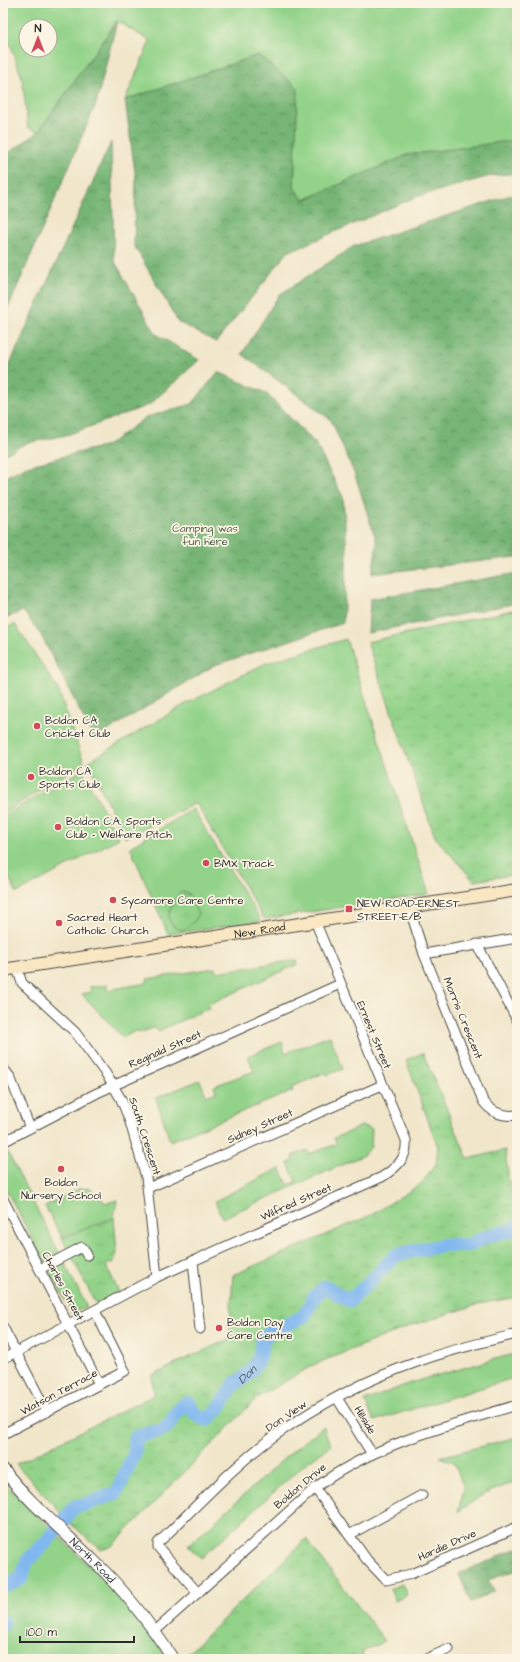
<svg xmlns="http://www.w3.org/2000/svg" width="520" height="1662" font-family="'Architects Daughter',sans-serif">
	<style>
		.green { fill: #93d389; stroke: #5f7f5a; fill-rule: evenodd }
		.forest { fill: url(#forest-crowns); stroke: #507050 }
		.park { fill: url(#park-tufts); stroke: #5f7f5a }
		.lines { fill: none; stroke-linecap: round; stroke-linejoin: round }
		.river { stroke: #80b7ef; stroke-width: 14 }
		.minor-casing { stroke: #494743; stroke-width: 11 }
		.tertiary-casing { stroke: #494743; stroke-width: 13 }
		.secondary-casing { stroke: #494743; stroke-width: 14 }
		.minor { stroke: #fff; stroke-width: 9 }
		.tertiary { stroke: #fff; stroke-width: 11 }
		.secondary { stroke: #f9e7c3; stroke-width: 12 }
		.poi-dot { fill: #d1495b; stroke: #fcf5e5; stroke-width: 1.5 }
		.labels { text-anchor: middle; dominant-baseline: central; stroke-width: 3.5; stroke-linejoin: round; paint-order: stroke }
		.park-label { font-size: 11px; fill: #4a5d47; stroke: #fcf5e5 }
		.poi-label { font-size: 11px; fill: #2b2b2b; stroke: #fcf5e5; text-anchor: start }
		.street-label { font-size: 11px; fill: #2b2b2b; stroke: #fcf5e5 }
		.water-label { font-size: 12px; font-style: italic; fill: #456; stroke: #fcf5e5 }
	</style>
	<defs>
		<pattern id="forest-crowns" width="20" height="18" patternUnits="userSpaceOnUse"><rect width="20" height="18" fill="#76b575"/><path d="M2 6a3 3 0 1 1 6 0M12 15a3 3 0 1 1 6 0" fill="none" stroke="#619360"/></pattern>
		<pattern id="park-tufts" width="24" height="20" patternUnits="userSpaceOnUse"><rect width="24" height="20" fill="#93d389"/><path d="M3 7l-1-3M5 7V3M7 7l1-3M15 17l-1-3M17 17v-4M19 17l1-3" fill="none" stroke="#7fb576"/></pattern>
	</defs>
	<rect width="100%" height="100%" fill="#fcf5e5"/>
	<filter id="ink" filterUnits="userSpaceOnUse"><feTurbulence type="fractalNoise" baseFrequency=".025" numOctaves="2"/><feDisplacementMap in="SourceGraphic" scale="8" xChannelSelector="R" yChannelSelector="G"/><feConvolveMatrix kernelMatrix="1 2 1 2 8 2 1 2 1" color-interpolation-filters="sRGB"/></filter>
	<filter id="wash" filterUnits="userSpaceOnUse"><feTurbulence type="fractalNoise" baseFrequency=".012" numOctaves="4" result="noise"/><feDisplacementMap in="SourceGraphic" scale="16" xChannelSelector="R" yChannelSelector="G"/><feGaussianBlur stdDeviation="0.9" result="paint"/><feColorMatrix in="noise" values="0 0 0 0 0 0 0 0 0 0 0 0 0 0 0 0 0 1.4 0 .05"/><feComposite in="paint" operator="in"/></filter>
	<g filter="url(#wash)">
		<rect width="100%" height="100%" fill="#f1e6ca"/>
		<g class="green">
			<path d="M3 3H517V140L407 155 304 200 294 188 298 88 258 55 125 100 150 41 117 21 38 132 28 127 22 78 11 46 3 30ZM26 26H50V50H26Z"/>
			<path d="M15 624 58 689 84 763 3 813V629Z"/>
			<path d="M346 639 429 894 264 919 196 803 125 838 88 762 182 706 266 663Z"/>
			<path d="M82 770 119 838 17 893 3 867V816Z"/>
			<path d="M193 809 261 921 168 934 130 847Z"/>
			<path d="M297 960 298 964 207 1005 209 1008 158 1031 156 1027 139 1033 137 1030 123 1038 82 994 91 992 90 987 107 985V990L147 983V979L215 968 216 972Z"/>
			<path d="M330 1036 343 1069 327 1075 326 1072 292 1087 293 1091 170 1141 156 1098 200 1080 206 1096 216 1092 214 1086 254 1071 248 1056 282 1042 285 1053Z"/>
			<path d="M362 1126 372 1129 371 1147 362 1156 222 1218 215 1201 280 1168 288 1185 296 1182 288 1163 294 1161 292 1156 307 1150 309 1154 337 1144 334 1138Z"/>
			<path d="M6 1149 87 1307 72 1313 3 1184V1150Z"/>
			<path d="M89 1188 106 1203 117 1200 114 1218 62 1238 45 1206 78 1189Z"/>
			<path d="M517 1353V1377L374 1421 365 1401 410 1383Z"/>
			<path d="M324 1426 325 1433 331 1445 306 1463 201 1558 188 1546 289 1454Z"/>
			<path d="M517 1437V1481L484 1494 458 1512 464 1488 454 1462 440 1457Z"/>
			<path d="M3 1479 9 1488 105 1581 165 1653 154 1659H3Z"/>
			<path d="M402 1584 407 1595 395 1601 390 1589Z"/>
		</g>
		<g class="forest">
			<path d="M117 21 96 104 3 320V157L38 132Z"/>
			<path d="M258 55 298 88 294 188 304 200 407 155 517 140V173L490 176 416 197 288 252 216 342 178 322 134 245 136 180 125 100Z"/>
			<path d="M111 142 114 260 156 334 199 360 149 405 67 435 27 443 3 455V379Z"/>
			<path d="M517 193V557L372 574 377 543 355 475 331 420 242 354 279 295 354 246Z"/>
			<path d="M218 372 266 393 315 443 343 497 347 553 343 623 215 665 94 739 41 635 23 611 3 619V478L27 466 108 445 146 417 192 404Z"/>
			<path d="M517 573V603L368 633 370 599Z"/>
			<path d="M517 1548V1570L488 1580 494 1591 471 1603 459 1574Z"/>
		</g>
		<g class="park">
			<path d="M517 609V874L474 881 435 837 367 642Z"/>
			<path d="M181 892 188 893 198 914 195 921 183 930C159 926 171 903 181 892Z"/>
			<path d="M423 1053 468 1159 505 1150 510 1190 517 1193V1297L479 1304 410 1326 313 1365 257 1398 112 1546 101 1550 71 1524 16 1464 154 1395 152 1376 185 1359 229 1339 233 1275 371 1215 421 1184 436 1164 438 1147 406 1060Z"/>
			<path d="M114 1218 117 1253 114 1262 106 1265 119 1292 96 1304 62 1238Z"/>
			<path d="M306 1539 385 1641 362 1652 364 1659H182Z"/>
		</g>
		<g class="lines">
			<g class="river">
				<path id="s1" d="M3 1587 21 1579 27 1561 48 1540 75 1506 84 1505 116 1493 134 1455 136 1437C147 1431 155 1434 164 1429 174 1423 175 1407 187 1403L190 1404C191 1412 199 1417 207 1420 221 1410 225 1396 235 1383L240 1381 253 1369 260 1356 262 1342 267 1334 304 1316 310 1306 313 1298 325 1287 350 1301 396 1255 442 1245H470L490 1235 514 1230 517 1226"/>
				<path d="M3 1621V1625"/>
			</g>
		</g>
	</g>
	<g filter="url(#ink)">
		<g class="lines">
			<defs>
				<g id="minor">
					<path d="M409 907 424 954 483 1101C491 1112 503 1117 517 1115"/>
					<path d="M477 944 517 1020"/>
					<path d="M424 954 517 938"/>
					<path d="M17 968 22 983 75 1032 106 1074 121 1099 129 1119 146 1177 157 1277"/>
					<path d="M3 1068 10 1077 30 1128"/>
					<path d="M3 1142 97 1093 340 984"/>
					<path d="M148 1188 382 1085"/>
					<path d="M3 1199 99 1384"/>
					<path d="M193 1261 200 1329"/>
					<path d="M40 1269 82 1247 87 1255"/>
					<path d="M3 1327 47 1412"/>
					<path d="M3 1359 157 1277 382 1177C396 1168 408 1158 406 1140L315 921"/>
					<path d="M337 1398 372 1454"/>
					<path d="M3 1434 125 1371 95 1311"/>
					<path d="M315 1488 367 1560 386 1580 411 1574 517 1527"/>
					<path d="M349 1535 422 1495"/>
					<path d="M198 1593 158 1547V1543C197 1506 234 1465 277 1434 320 1404 368 1379 417 1362 449 1350 484 1342 517 1334"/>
					<path d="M154 1632 315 1488C373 1444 448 1426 517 1405"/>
					<path d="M426 1659 449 1649"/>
				</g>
				<g id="tertiary">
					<path id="s2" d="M3 1469C30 1504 64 1531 95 1562 124 1590 151 1625 173 1659"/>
				</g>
				<g id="secondary">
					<path id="s3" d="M3 970 517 890"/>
				</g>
			</defs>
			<use href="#minor" class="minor-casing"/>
			<use href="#tertiary" class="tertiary-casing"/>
			<use href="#secondary" class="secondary-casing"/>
			<use href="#minor" class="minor"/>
			<use href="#tertiary" class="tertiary"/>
			<use href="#secondary" class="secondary"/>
		</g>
	</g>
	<g class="poi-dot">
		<circle cx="37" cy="726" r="4"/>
		<circle cx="31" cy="777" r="4"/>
		<circle cx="58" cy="827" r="4"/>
		<circle cx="206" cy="863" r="4"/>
		<circle cx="113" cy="900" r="4"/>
		<rect x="345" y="905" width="8" height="8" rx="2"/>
		<circle cx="59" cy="923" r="4"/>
		<circle cx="61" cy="1169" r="4"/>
		<circle cx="219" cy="1328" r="4"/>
	</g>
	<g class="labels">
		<g class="park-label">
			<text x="205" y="528">Camping was<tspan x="205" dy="13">fun here</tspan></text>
		</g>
		<g class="poi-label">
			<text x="45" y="720">Boldon CA<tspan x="45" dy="13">Cricket Club</tspan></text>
			<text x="39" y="771">Boldon CA<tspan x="39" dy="13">Sports Club</tspan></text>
			<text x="66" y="821">Boldon C.A. Sports<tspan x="66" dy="13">Club - Welfare Pitch</tspan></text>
			<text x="214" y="863">BMX Track</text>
			<text x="121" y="900">Sycamore Care Centre</text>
			<text x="357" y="903">NEW ROAD-ERNEST<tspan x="357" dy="13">STREET-E/B</tspan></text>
			<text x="67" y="917">Sacred Heart<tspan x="67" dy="13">Catholic Church</tspan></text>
			<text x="61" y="1182" text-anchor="middle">Boldon<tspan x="61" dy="13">Nursery School</tspan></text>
			<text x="227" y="1322">Boldon Day<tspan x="227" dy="13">Care Centre</tspan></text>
		</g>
		<g class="street-label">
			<text stroke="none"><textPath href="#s3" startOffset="260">New Road</textPath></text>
			<text transform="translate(463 1018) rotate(68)">Morris Crescent</text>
			<text transform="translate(374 1035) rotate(67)">Ernest Street</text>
			<text transform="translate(165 1049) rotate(-24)">Reginald Street</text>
			<text transform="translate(260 1126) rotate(-24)">Sidney Street</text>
			<text transform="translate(145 1136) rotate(72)">South Crescent</text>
			<text transform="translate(296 1202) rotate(-24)">Wilfred Street</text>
			<text transform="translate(63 1286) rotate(62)">Charles Street</text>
			<text transform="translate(59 1392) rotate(-28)">Watson Terrace</text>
			<text transform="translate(286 1416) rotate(-34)">Don View</text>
			<text transform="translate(365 1420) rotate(58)">Hillside</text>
			<text transform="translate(300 1486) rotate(-40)">Boldon Drive</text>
			<text transform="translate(447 1545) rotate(-24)">Hardie Drive</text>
			<text stroke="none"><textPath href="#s2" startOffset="128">North Road</textPath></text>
		</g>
		<g class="water-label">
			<text stroke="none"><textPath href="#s1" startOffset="369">Don</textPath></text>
		</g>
	</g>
	<rect width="520" height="1662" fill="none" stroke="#fcf5e5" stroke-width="16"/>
	<g transform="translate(38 38)"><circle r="19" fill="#fcf5e5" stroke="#a8a49b"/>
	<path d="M0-3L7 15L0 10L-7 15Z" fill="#d1495b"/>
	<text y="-6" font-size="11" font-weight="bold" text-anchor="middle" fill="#2b2b2b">N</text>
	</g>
	<path d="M20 1636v6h114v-6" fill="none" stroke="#2b2b2b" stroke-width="2"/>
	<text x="26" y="1636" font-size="12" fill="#2b2b2b" stroke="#fcf5e5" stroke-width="3" paint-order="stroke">100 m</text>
</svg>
